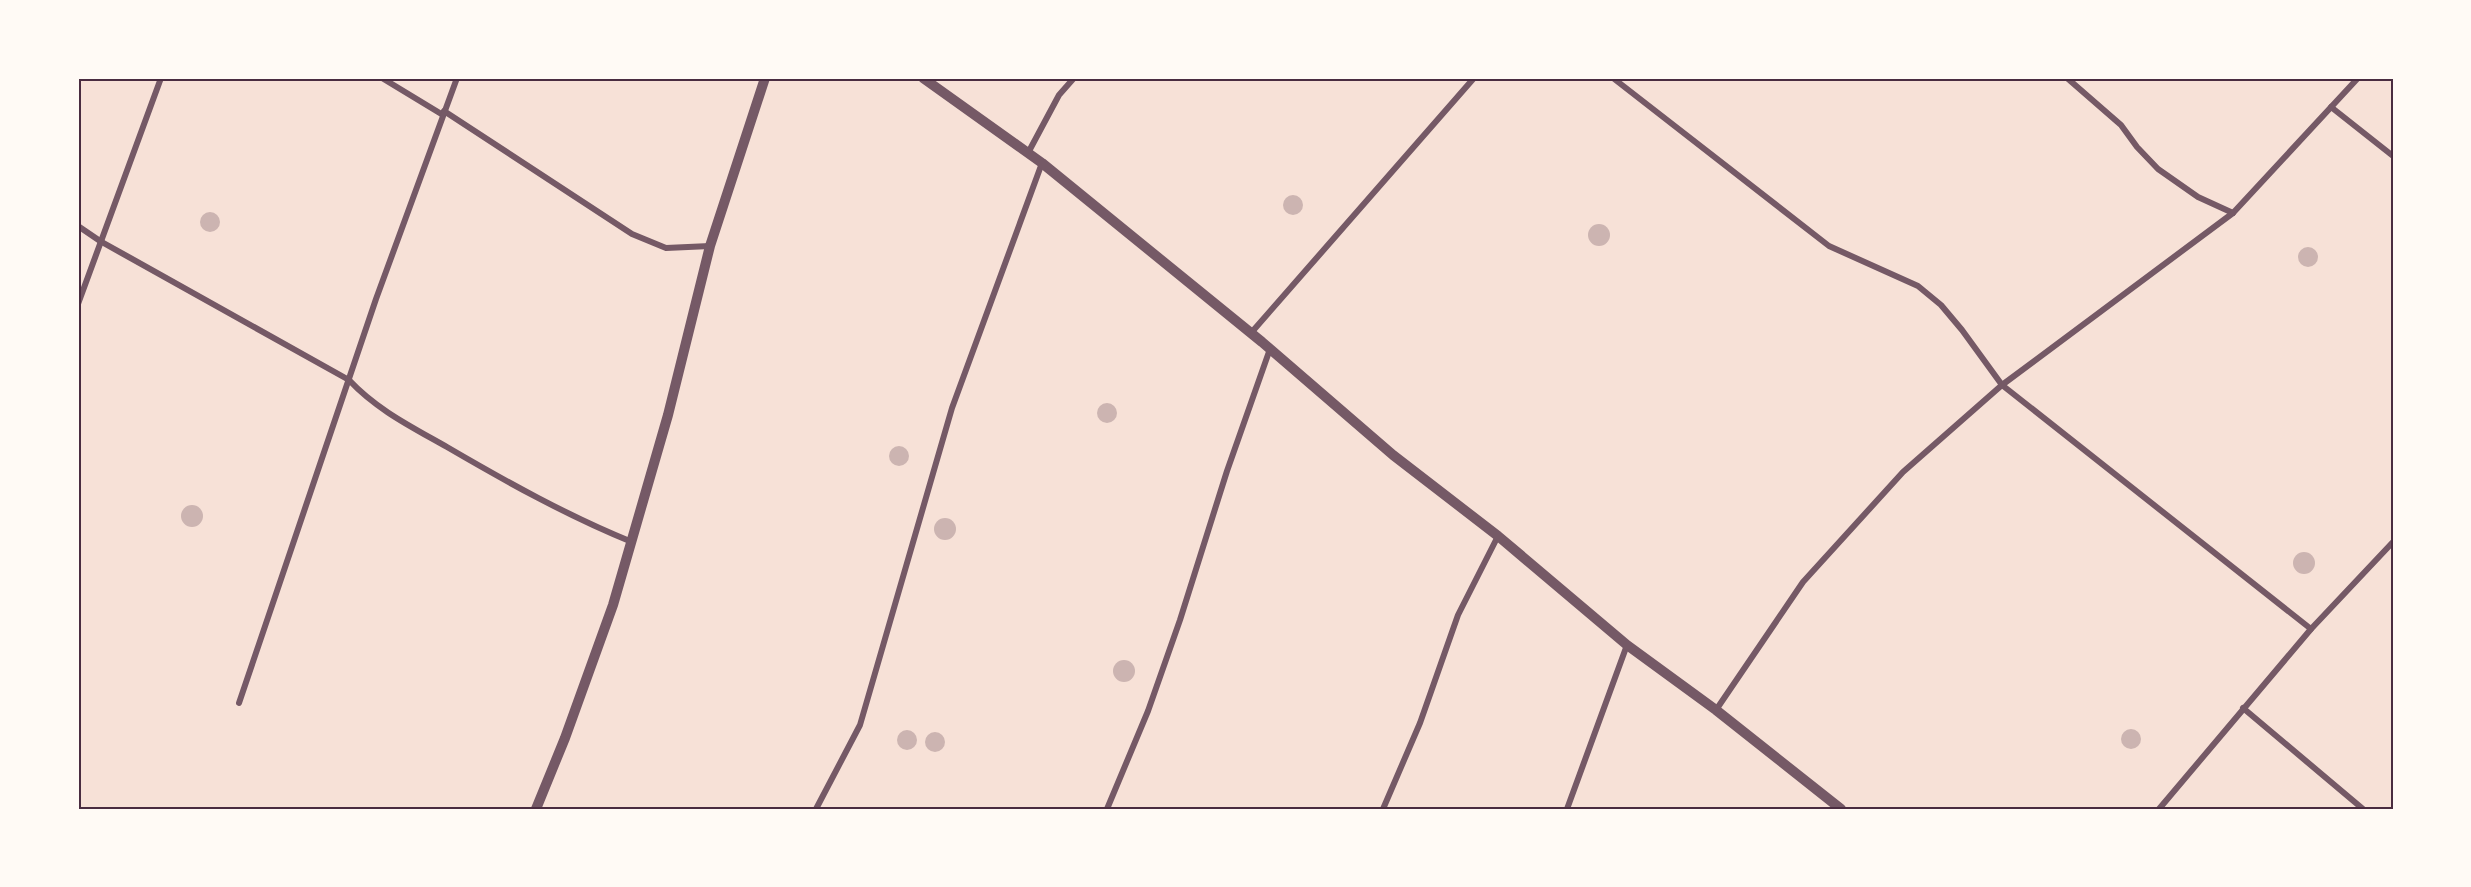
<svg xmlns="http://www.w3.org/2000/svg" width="2471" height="887" font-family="Signika,sans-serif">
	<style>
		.building { fill: #ccb4b1 }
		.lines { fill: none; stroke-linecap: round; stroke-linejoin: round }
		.minor { stroke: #755966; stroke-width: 6 }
		.tertiary { stroke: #755966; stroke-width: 10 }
		.neatline { fill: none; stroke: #4a2c40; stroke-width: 2 }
	</style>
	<rect width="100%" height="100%" fill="#f7e1d7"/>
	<g class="building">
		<circle cx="1293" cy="205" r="10"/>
		<circle cx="210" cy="222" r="10"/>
		<circle cx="1599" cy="235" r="11"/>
		<circle cx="2308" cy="257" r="10"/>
		<circle cx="1107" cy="413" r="10"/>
		<circle cx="899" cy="456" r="10"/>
		<circle cx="192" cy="516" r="11"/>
		<circle cx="945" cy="529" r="11"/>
		<circle cx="2304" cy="563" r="11"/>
		<circle cx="1124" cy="671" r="11"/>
		<circle cx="2131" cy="739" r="10"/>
		<circle cx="907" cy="740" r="10"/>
		<circle cx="935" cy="742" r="10"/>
	</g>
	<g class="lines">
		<g class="minor">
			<path d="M382 78 443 115"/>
			<path d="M1613 78 1829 246 1918 286 1941 305 1962 330 2002 385 2311 629"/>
			<path d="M2067 78 2121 125 2137 147 2158 169 2198 197 2233 213"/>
			<path d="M2331 107 2393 156"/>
			<path d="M444 111 632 234 666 248 710 246"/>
			<path d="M1028 153 1059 95 1074 78"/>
			<path d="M78 226 100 241 349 380C377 410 412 427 447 447 507 482 568 516 632 542"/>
			<path d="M78 304 161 78"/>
			<path d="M1251 333 1474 78"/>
			<path d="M239 703 376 299 457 78"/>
			<path d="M2243 708 2363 809"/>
			<path d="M1716 710 1803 582 1903 472 2002 385 2233 213 2358 78"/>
			<path d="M816 809 860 725 952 408 1042 163"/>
			<path d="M1107 809 1148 711 1180 620 1227 471 1270 349"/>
			<path d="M1383 809 1420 723 1458 615 1498 536"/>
			<path d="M1567 809 1627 645"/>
			<path d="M2159 809 2311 629 2393 542"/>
		</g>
		<g class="tertiary">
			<path d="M923 78 1042 163 1262 342 1393 455 1498 536 1627 645 1716 710 1841 809"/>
			<path d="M536 809 565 738 613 605 668 415 710 246 765 78"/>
		</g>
	</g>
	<rect width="2471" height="887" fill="none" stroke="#fffaf5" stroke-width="159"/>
	<rect x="80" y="80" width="2312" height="728" class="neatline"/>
</svg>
